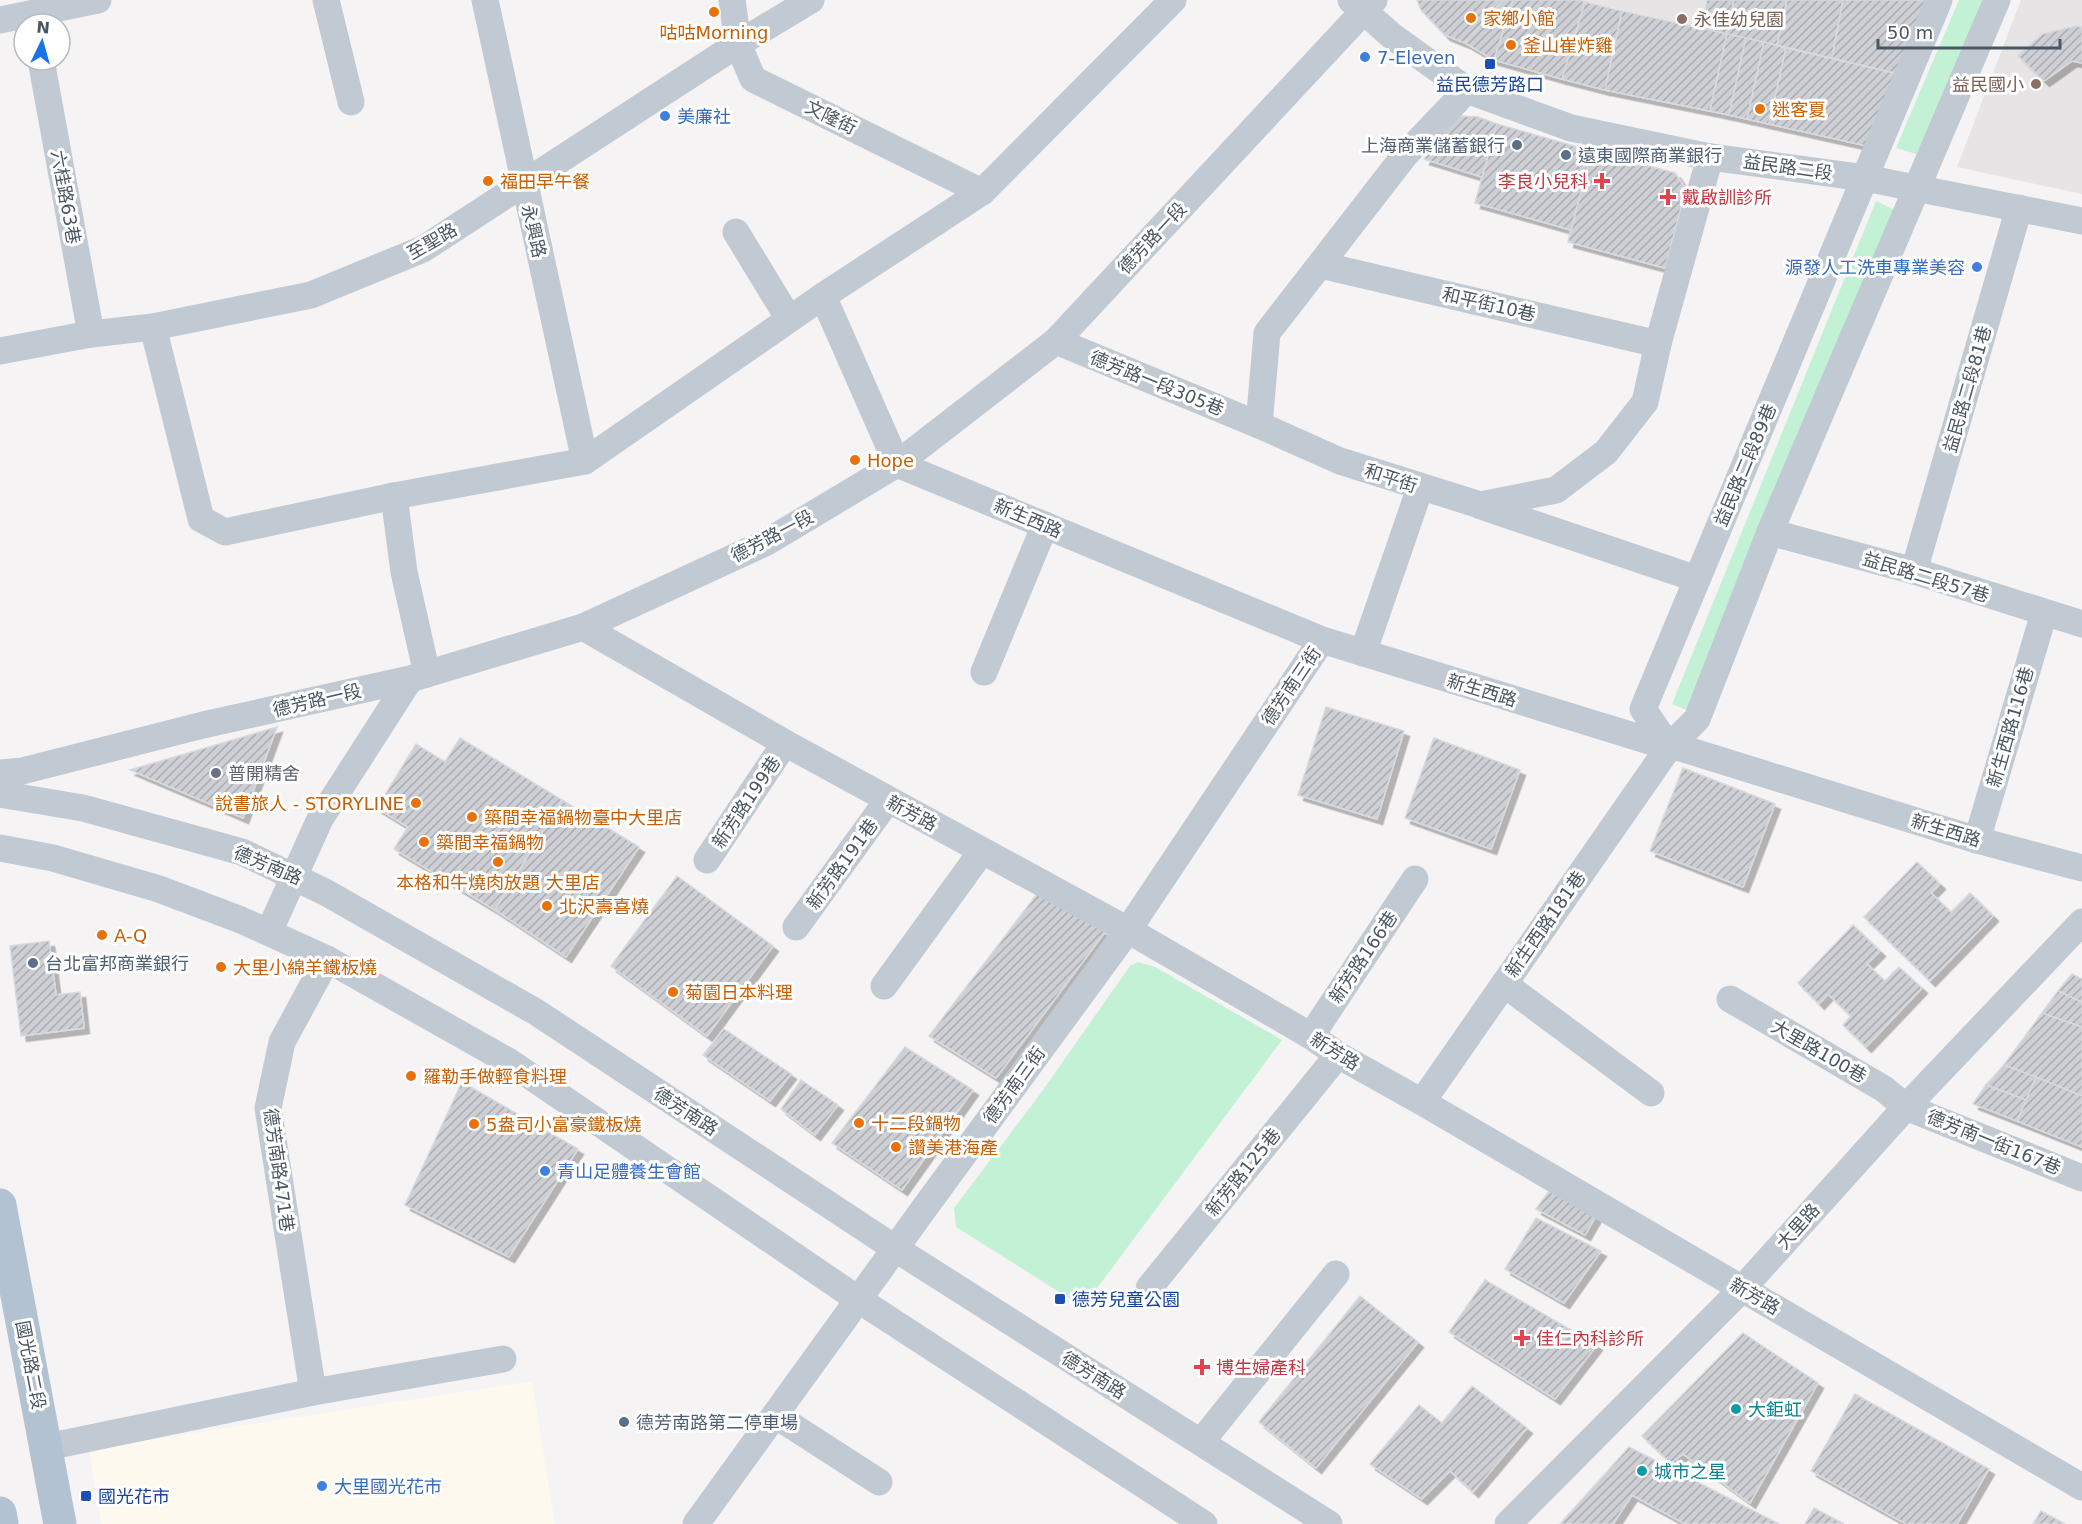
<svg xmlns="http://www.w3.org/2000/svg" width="2082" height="1524" font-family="'DejaVu Sans','Noto Sans TC',sans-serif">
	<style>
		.commercial { fill: #fdf9ef }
		.education { fill: #e6e4e5 }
		.park { fill: #c3f1d5 }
		.building { fill: url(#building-hatch); stroke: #d7d9de; stroke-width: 1.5; filter: url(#shadow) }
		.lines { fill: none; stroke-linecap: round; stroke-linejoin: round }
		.minor { stroke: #c1cad2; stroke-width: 27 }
		.major { stroke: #b3c2d1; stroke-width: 33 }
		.food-dot { fill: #e8710a; stroke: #fff; stroke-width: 2 }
		.education-dot { fill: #8d6e63; stroke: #fff; stroke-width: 2 }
		.shop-dot { fill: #3f7fe0; stroke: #fff; stroke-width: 2 }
		.transit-dot { fill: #1a4fb4; stroke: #fff; stroke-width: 2 }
		.service-dot { fill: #5c6f8a; stroke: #fff; stroke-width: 2 }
		.health-dot { fill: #e0444e; stroke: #fff; stroke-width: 2 }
		.worship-dot { fill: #6b7280; stroke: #fff; stroke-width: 2 }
		.culture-dot { fill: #0f9aa8; stroke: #fff; stroke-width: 2 }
		.labels { text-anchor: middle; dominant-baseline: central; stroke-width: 6; stroke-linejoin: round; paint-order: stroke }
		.food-label { font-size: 18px; fill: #c56008; stroke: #fff; text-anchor: start }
		.education-label { font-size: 18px; fill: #785e54; stroke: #fff; text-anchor: start }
		.shop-label { font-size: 18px; fill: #366cbe; stroke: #fff; text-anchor: start }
		.transit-label { font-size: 18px; fill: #164399; stroke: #fff; text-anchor: start }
		.street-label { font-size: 18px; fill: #4a5661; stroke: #fff }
		.service-label { font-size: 18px; fill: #4e5e75; stroke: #fff; text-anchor: start }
		.health-label { font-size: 18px; fill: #be3a42; stroke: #fff; text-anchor: start }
		.worship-label { font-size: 18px; fill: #5b616d; stroke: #fff; text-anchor: start }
		.culture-label { font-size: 18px; fill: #0d838f; stroke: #fff; text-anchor: start }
	</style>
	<defs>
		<pattern id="building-hatch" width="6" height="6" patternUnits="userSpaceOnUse" patternTransform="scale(1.5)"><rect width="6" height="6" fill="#cdcfd5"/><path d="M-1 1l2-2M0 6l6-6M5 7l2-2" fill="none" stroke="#a8abb0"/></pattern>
		<filter id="shadow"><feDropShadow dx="5.5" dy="5.5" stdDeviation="0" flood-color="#0004"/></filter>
	</defs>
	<rect width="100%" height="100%" fill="#f5f3f3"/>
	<path class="commercial" d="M532 1381 555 1524H101L89 1449Z"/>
	<g class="education">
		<path d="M1579 0H1707L1701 28Z"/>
		<path d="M2021 0H2082V194L1957 167Z"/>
	</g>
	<g class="park">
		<path d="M1959 0H1989L1923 156 1896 148Z"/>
		<path d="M1876 201 1897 211 1697 714 1672 704Z"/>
		<path d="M1138 962 1155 967 1282 1040 1083 1307 956 1227 954 1208 1038 1097 1130 966Z"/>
	</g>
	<g class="building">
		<path d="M1417 0H1503L1465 43 1445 35 1421 10Z"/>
		<path d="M1503 0H1513L1494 60 1465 43Z"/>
		<path d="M1513 0H1579L1585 2 1562 79 1494 60Z"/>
		<path d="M1707 0H1734L1727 34 1701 28Z"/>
		<path d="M1734 0H1787L1777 45 1727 34Z"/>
		<path d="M1787 0H1843L1832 58 1777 45Z"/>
		<path d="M1843 0H1939L1907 76 1832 58Z"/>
		<path d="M1585 2 1622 11 1605 90 1562 79Z"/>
		<path d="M1622 11 1727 34 1710 111 1605 90Z"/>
		<path d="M2076 26 2082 27V63L2072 61 2044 81 2018 56 2042 34Z"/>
		<path d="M1727 34 1746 38 1729 115 1710 111Z"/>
		<path d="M1746 38 1764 42 1747 119 1729 115Z"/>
		<path d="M1764 42 1786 48 1769 124 1747 119Z"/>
		<path d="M1786 48 1907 76 1876 148 1769 124Z"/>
		<path d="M1461 116 1478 117 1497 124 1482 177 1424 159 1450 123Z"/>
		<path d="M1497 124 1592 151 1571 230 1475 203Z"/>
		<path d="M1592 151 1675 173 1686 189 1665 268 1568 242Z"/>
		<path d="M1326 707 1404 731 1377 819 1298 795Z"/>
		<path d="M277 727 243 818 130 770Z"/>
		<path d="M460 738 562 800 495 910 394 849 408 827 377 808 416 744 445 762Z"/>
		<path d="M1434 738 1520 770 1491 849 1405 818Z"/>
		<path d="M1683 768 1775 804 1743 887 1650 851Z"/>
		<path d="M562 800 639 847 566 957 495 910Z"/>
		<path d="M1917 862 1940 884 1931 893 1951 912 1970 893 1993 916 1930 981 1864 917Z"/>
		<path d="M677 876 773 946 707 1036 611 966Z"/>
		<path d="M1037 894 1105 932 996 1078 929 1036Z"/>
		<path d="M1853 925 1880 951 1867 964 1885 981 1899 967 1922 988 1866 1047 1843 1025 1851 1016 1828 994 1819 1004 1798 983Z"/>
		<path d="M49 941 56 995 80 992 84 1028 21 1036 10 946Z"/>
		<path d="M2072 974 2082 979V1002L2058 991Z"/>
		<path d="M2058 991 2082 1002V1027L2042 1013Z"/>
		<path d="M2042 1013 2082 1027V1096L2004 1065Z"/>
		<path d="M724 1029 791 1074 770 1101 703 1055Z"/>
		<path d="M905 1047 973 1090 902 1190 832 1143Z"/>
		<path d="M2004 1065 2036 1077 2026 1100 1986 1085Z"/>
		<path d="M2036 1077 2082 1096V1147L2017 1121Z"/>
		<path d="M801 1080 838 1105 815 1135 781 1109Z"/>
		<path d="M462 1082 578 1149 509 1257 405 1205Z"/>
		<path d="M1986 1085 2026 1100 2017 1121 1973 1104Z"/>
		<path d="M1549 1191 1596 1216 1585 1235 1536 1209Z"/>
		<path d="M1536 1218 1601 1251 1564 1303 1505 1269Z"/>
		<path d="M1485 1280 1597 1345 1555 1399 1449 1332Z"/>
		<path d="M1360 1296 1418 1342 1316 1468 1259 1422Z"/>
		<path d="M1743 1333 1818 1383 1750 1503 1683 1454 1671 1463 1642 1436Z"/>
		<path d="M1472 1386 1527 1428 1473 1492 1450 1471 1422 1499 1370 1464 1419 1405 1442 1423Z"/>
		<path d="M1855 1394 1989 1469 1957 1524H1906L1811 1471Z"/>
		<path d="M1629 1447 1779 1524H1685L1632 1495 1613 1524H1560Z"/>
		<path d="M1814 1508 1844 1524H1805Z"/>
		<path d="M2041 1511 2065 1524H2033Z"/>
	</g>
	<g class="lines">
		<g class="minor">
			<path d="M326 0 351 102"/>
			<path d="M485 0 585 461"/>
			<path d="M732 0 738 44 753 79 982 192"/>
			<path d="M1351 0 1392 36 1467 90 1571 128 1710 157 1865 178 2082 221"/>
			<path d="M0 20 98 0"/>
			<path d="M41 60 91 334"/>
			<path d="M1467 90 1405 155 1267 333 1259 425 1340 461 1480 505 1556 490 1606 452 1645 402 1658 344 1710 157"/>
			<path d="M736 232 789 319"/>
			<path d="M1321 265 1658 344"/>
			<path d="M823 296 897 464 1322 640 1669 747 1671 745 1977 840 2082 868"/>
			<path d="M153 327 201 519 225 532 394 496 585 461 823 296 982 192 1173 0"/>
			<path d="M1056 341 1259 425"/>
			<path d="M0 351 91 334 153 327 311 295 423 249 738 44 811 0"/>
			<path d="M394 496 404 572 427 674"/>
			<path d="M1481 506 1697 579"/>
			<path d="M1770 532 1914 571 2082 624"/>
			<path d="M1914 571 2019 208"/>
			<path d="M583 627 785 743 1128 930 1311 1036 1338 1055 1422 1102 2082 1487"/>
			<path d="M1363 653 1420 488"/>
			<path d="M984 672 1045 525"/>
			<path d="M1671 745 1697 719 1770 532 1997 0"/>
			<path d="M0 773 22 771 203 725 410 679 583 627 767 542 897 464 1056 341 1374 0"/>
			<path d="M0 794 83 808 242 852 325 892 536 1012 896 1249 1329 1524"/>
			<path d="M1977 840 2044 613"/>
			<path d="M0 848 53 858 159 889 241 920 327 959 508 1061 859 1300 1204 1524"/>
			<path d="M707 860 785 743"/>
			<path d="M796 927 888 800"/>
			<path d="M269 932 320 819 410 679"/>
			<path d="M1504 984 1651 1093"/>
			<path d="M884 986 982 851"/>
			<path d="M1730 999 1884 1089 1906 1107 2082 1178"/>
			<path d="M1311 1036 1415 879"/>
			<path d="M1422 1102 1669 747 1643 709 1939 0"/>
			<path d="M1149 1288 1338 1055"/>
			<path d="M313 1392 503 1359"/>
			<path d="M775 1415 879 1482"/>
			<path d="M1201 1442 1336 1274"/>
			<path d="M47 1447 313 1392 268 1108 282 1042 327 959"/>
			<path d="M696 1524 923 1210 1128 930 1322 640"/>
			<path d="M1508 1524 1742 1289 1906 1107 2082 922"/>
		</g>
		<g class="major">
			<path d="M0 1205 60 1524"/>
			<path d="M0 1513 2 1524"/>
		</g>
	</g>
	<g class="food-dot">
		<circle cx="714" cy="12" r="6"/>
		<circle cx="1471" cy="18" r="6"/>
		<circle cx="1511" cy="45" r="6"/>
		<circle cx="1760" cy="109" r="6"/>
		<circle cx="488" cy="181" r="6"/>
		<circle cx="855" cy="460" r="6"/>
		<circle cx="416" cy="803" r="6"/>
		<circle cx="472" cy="817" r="6"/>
		<circle cx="424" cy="842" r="6"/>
		<circle cx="498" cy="862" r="6"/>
		<circle cx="547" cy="906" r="6"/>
		<circle cx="102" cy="935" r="6"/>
		<circle cx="221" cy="967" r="6"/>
		<circle cx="673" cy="992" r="6"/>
		<circle cx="411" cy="1076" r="6"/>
		<circle cx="859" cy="1123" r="6"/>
		<circle cx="474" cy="1124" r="6"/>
		<circle cx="896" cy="1147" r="6"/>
	</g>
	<g class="education-dot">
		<circle cx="1682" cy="19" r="6"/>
		<circle cx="2036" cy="84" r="6"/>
	</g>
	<g class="shop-dot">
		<circle cx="1365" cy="57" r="6"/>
		<circle cx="665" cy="116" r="6"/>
		<circle cx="1977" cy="267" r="6"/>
		<circle cx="545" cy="1171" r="6"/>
		<circle cx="322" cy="1486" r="6"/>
	</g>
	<g class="transit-dot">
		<rect x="1484" y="58" width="12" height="12" rx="3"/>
		<rect x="1054" y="1293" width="12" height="12" rx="3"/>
		<rect x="80" y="1490" width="12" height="12" rx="3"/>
	</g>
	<g class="service-dot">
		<circle cx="1517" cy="145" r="6"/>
		<circle cx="1566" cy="155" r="6"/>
		<circle cx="33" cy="963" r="6"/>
		<circle cx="624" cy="1422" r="6"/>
	</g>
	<g class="health-dot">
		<path d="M1599 172h6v6h6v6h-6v6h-6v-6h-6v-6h6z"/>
		<path d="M1665 188h6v6h6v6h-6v6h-6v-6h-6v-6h6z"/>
		<path d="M1519 1329h6v6h6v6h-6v6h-6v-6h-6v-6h6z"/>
		<path d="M1199 1358h6v6h6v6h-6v6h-6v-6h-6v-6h6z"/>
	</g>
	<circle class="worship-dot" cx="216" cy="773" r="6"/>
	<g class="culture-dot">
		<circle cx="1736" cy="1409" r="6"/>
		<circle cx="1642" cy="1471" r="6"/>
	</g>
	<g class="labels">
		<g class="food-label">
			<text x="1483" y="18">家鄉小館</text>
			<text x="714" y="32" text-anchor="middle">咕咕Morning</text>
			<text x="1523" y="45">釜山崔炸雞</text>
			<text x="1772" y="109">迷客夏</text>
			<text x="500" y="181">福田早午餐</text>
			<text x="867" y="460">Hope</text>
			<text x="404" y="803" text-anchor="end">說書旅人 - STORYLINE</text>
			<text x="484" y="817">築間幸福鍋物臺中大里店</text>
			<text x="436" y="842">築間幸福鍋物</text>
			<text x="498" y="882" text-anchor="middle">本格和牛燒肉放題 大里店</text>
			<text x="559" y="906">北沢壽喜燒</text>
			<text x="114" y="935">A-Q</text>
			<text x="233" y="967">大里小綿羊鐵板燒</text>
			<text x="685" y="992">菊園日本料理</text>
			<text x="423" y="1076">羅勒手做輕食料理</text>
			<text x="871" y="1123">十二段鍋物</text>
			<text x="486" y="1124">5盎司小富豪鐵板燒</text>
			<text x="908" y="1147">讚美港海產</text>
		</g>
		<g class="education-label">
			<text x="1694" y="19">永佳幼兒園</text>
			<text x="2024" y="84" text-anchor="end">益民國小</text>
		</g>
		<g class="shop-label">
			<text x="1377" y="57">7-Eleven</text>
			<text x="677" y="116">美廉社</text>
			<text x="1965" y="267" text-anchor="end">源發人工洗車專業美容</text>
			<text x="557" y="1171">青山足體養生會館</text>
			<text x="334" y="1486">大里國光花市</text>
		</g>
		<g class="transit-label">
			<text x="1490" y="84" text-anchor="middle">益民德芳路口</text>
			<text x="1072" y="1299">德芳兒童公園</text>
			<text x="98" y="1496">國光花市</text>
		</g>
		<g class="street-label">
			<text transform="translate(831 117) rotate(26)">文隆街</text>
			<text transform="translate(1788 167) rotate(8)">益民路二段</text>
			<text transform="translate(66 197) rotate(80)">六桂路63巷</text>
			<text transform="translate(534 231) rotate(77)">永興路</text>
			<text transform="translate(1152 238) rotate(-47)">德芳路一段</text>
			<text transform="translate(432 241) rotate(-30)">至聖路</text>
			<text transform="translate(1489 304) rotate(13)">和平街10巷</text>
			<text transform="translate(1157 383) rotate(22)">德芳路一段305巷</text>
			<text transform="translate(1967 389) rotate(-74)">益民路二段81巷</text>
			<text transform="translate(1745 465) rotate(-67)">益民路二段89巷</text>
			<text transform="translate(1391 478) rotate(18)">和平街</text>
			<text transform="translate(1028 518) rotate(23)">新生西路</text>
			<text transform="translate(772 536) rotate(-28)">德芳路一段</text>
			<text transform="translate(1926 577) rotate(17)">益民路二段57巷</text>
			<text transform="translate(1291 686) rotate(-56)">德芳南三街</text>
			<text transform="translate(1482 690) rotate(17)">新生西路</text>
			<text transform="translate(317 700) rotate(-13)">德芳路一段</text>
			<text transform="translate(2010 727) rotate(-74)">新生西路116巷</text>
			<text transform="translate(746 802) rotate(-56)">新芳路199巷</text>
			<text transform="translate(912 813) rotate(28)">新芳路</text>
			<text transform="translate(1946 830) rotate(17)">新生西路</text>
			<text transform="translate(842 864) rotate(-54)">新芳路191巷</text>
			<text transform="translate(268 865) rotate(23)">德芳南路</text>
			<text transform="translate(1545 924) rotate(-55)">新生西路181巷</text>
			<text transform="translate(1363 957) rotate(-56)">新芳路166巷</text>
			<text transform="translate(1335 1051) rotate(32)">新芳路</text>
			<text transform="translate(1819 1051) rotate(30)">大里路100巷</text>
			<text transform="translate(1014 1085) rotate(-54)">德芳南三街</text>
			<text transform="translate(686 1111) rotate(33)">德芳南路</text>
			<text transform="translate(1994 1142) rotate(22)">德芳南一街167巷</text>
			<text transform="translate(279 1170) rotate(82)">德芳南路471巷</text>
			<text transform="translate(1243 1172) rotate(-51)">新芳路125巷</text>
			<text transform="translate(1798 1226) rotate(-48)">大里路</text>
			<text transform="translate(1755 1296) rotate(30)">新芳路</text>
			<text transform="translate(31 1365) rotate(79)">國光路二段</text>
			<text transform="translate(1094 1375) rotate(32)">德芳南路</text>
		</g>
		<g class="service-label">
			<text x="1505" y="145" text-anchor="end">上海商業儲蓄銀行</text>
			<text x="1578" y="155">遠東國際商業銀行</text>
			<text x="45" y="963">台北富邦商業銀行</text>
			<text x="636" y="1422">德芳南路第二停車場</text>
		</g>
		<g class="health-label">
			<text x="1588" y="181" text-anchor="end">李良小兒科</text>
			<text x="1682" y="197">戴啟訓診所</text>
			<text x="1536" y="1338">佳仁內科診所</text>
			<text x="1216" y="1367">博生婦產科</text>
		</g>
		<g class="worship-label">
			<text x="228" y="773">普開精舍</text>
		</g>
		<g class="culture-label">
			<text x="1748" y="1409">大鉅虹</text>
			<text x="1654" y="1471">城市之星</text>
		</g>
	</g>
	<g transform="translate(42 42) rotate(5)"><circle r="28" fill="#ffffff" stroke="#b7bbc0" stroke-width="1.5"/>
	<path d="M0-4.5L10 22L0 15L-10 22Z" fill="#1a73e8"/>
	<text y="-9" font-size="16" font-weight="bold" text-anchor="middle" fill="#4a5661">N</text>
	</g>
	<path d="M1878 39v9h182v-9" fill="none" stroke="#4a5661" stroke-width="3"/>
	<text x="1887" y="39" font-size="18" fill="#4a5661" stroke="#ffffff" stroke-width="4.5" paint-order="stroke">50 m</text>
</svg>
